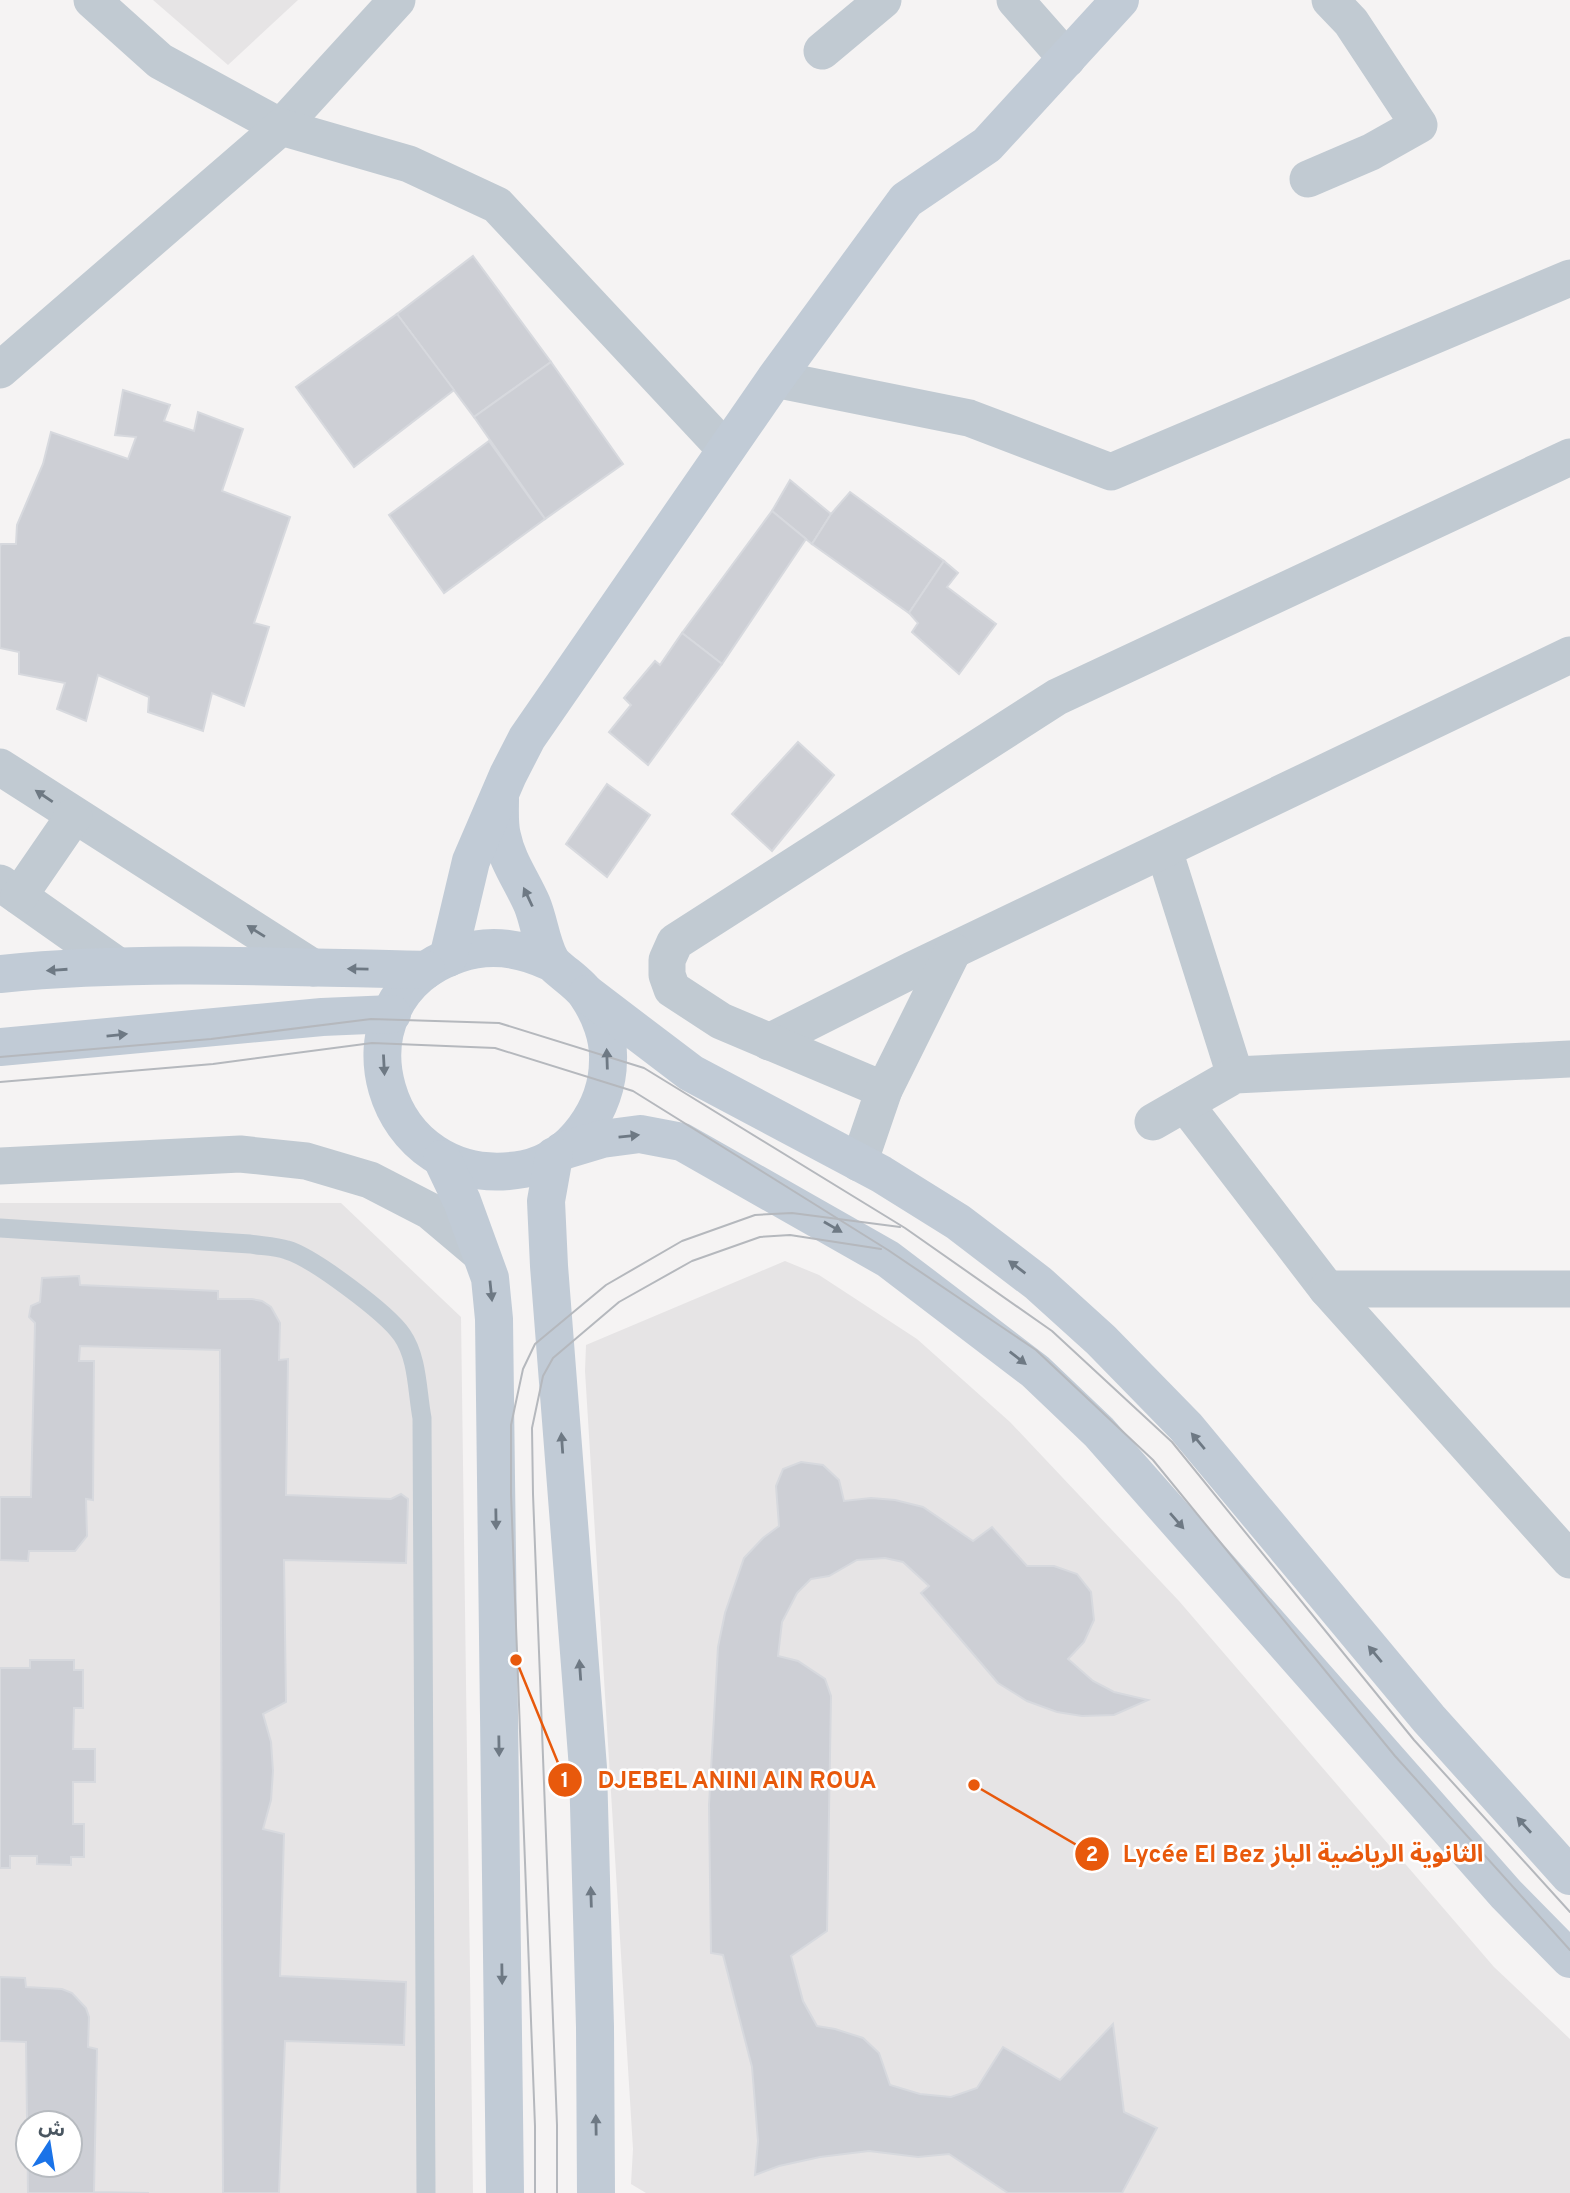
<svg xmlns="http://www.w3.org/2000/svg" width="1570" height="2193" font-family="Overpass,'Noto Sans Arabic',sans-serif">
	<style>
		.education { fill: #e6e4e5; fill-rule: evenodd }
		.building { fill: #cdcfd5; stroke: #d7d9de; stroke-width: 2; fill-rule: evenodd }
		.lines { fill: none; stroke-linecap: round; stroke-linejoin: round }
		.lane { stroke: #c1cad2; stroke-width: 19 }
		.street { stroke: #c1cad2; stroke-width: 37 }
		.secondary { stroke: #c1cbd6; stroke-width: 38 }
		.tram { stroke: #b5b8bd; stroke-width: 2 }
		.oneway { fill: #6e7983 }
		.oneway2 { fill: #6e7984 }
		.leader { fill: none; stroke: #e8590c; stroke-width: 2.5 }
		.callout-dot { fill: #e8590c; stroke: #fff; stroke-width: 2.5 }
		.mark-label { font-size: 21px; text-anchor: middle; font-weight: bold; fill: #fff }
		.callout-label { font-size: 24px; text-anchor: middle; font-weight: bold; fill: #e8590c; stroke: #fff; stroke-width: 5; stroke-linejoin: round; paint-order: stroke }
	</style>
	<rect width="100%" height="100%" fill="#f5f3f3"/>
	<g class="education">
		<path d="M153 0H298L228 65Z"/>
		<path d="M0 1203H341L461 1317 473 2193H0ZM28 2123H70V2165H28Z"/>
		<path d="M785 1261 819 1275 917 1339 1010 1422 1179 1601 1494 1967 1570 2039V2193H646L631 2184 633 2149 585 1371 586 1345Z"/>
	</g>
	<g class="building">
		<path d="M473 256 551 362 474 417 397 314Z"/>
		<path d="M397 314 454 390 354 467 296 387Z"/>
		<path d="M551 362 623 464 545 519 474 417Z"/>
		<path d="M123 390 170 405 164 421 194 431 198 412 243 429 222 491 290 517 254 623 269 627 244 706 212 693 203 731 148 712 149 697 98 675 86 721 57 709 65 683 19 674V652L0 648V547L1 544H16L17 525 43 464 51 432 128 459 136 437 115 435Z"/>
		<path d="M489 441 545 519 444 593 389 515Z"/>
		<path d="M790 480 831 514 812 544 772 511Z"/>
		<path d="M850 492 944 561 909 613 812 544 831 514Z"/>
		<path d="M772 511 806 539 722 664 682 633Z"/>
		<path d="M944 561 958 573 947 587 996 624 959 674 912 632 918 623 909 613Z"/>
		<path d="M682 633 722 664 648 765 609 732 631 705 624 698 655 661 660 665Z"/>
		<path d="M798 742 834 775 772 851 732 814Z"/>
		<path d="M607 784 650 815 607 877 566 844Z"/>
		<path d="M79 1276 80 1285 218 1291V1299H252L262 1301 271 1307 280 1323 279 1360 288 1359 286 1495 391 1499 401 1494 408 1499 406 1563 284 1560 286 1702 263 1714 271 1742 273 1771 271 1800 263 1829 284 1834 280 1976 406 1982 404 2045 285 2041 279 2193H223L220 1350 80 1346 79 1361H94L93 1500 86 1499 87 1536 75 1551H29L28 1561 0 1560V1497H31L35 1323 29 1317 31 1306 40 1302 42 1278Z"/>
		<path d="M801 1462 823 1465 839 1480 844 1501 871 1498 895 1500 923 1507 973 1541 992 1527 1027 1566H1054L1077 1574 1091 1592 1094 1620 1084 1642 1068 1659 1093 1681 1114 1692 1148 1700 1114 1715 1082 1716 1057 1712 1027 1701 998 1683 921 1593 929 1586 903 1562 885 1558 857 1560 829 1576 811 1579 797 1593 782 1622 778 1656 798 1661 825 1679 831 1696 827 1931 791 1956 803 2001 817 2026 835 2029 863 2038 879 2053 890 2085 920 2094 951 2097 977 2088 1003 2047 1060 2080 1113 2024 1124 2112 1157 2128 1122 2193H1008L949 2154 918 2157 869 2151 820 2157 779 2166 755 2175 758 2141 752 2067 723 1955 711 1953 709 1805 718 1647 725 1613 744 1558 763 1538 779 1526 776 1486 783 1469Z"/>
		<path d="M30 1660H74V1670H83V1708H74L73 1749H95V1782H73V1824H84V1857H71V1865L37 1864V1856H10V1868H0V1668H30Z"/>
		<path d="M0 1977 25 1978 26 1987 62 1989 72 1993 86 2008 89 2017 88 2047 97 2049 94 2192 149 2193H28L26 2042 0 2041ZM28 2123H70V2165H28Z"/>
	</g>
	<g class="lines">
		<path class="lane" d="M0 1228 250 1244C261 1246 275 1246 287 1250 312 1257 387 1313 402 1335 418 1358 417 1392 422 1418L426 2193"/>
		<g class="street">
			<path d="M92 0 160 61 281 127 397 0"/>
			<path d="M1015 0 1067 59"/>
			<path d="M822 51 883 0"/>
			<path d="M1308 179 1371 152 1419 125 1351 22 1330 0"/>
			<path d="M0 370 281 127 409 164 497 205 726 450"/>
			<path d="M775 379 969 418 1111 472 1570 278"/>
			<path d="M0 767 314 968"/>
			<path d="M1164 850 1235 1075"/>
			<path d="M0 883 118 966"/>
			<path d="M19 896 74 816"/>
			<path d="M769 1042 912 970 1570 655"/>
			<path d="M884 1090 721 1021 672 989 667 975V960L675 942 1057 697 1570 457"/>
			<path d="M1185 1104 1327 1289 1570 1560"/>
			<path d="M1153 1122 1235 1075 1570 1059"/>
			<path d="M859 1163 884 1090 953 951"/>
			<path d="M0 1166 240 1154 306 1161 370 1180 430 1211 481 1254"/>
			<path d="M1327 1289H1570"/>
		</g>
		<g class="secondary">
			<path d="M500 799C500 811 499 825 502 836 507 861 522 881 532 904 539 921 541 942 550 959 554 968 579 982 587 995 600 1014 609 1038 608 1060 608 1108 573 1159 524 1169 379 1196 326 999 458 954 490 943 521 948 550 962"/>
			<path d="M448 958 471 861 508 775 527 738 775 379 906 200 987 145 1120 0"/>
			<path d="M0 974C142 960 284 967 426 970"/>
			<path d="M587 994 691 1073 881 1174 958 1222 1038 1283 1101 1340 1186 1427 1429 1719 1570 1876"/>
			<path d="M0 1047 322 1017 392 1014"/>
			<path d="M562 1151 602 1139 640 1134 682 1142 888 1259 1035 1371 1099 1432 1506 1894 1570 1959"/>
			<path d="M554 1156 546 1201 549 1266 588 1768 595 2027 596 2193"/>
			<path d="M442 1159 462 1201 490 1278 494 1319 505 2193"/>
		</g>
		<g class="tram">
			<path d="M0 1057 211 1039 371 1019 499 1023 644 1068 905 1228 1052 1331 1172 1442 1414 1740 1570 1912"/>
			<path d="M0 1082 213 1064 372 1043 495 1048 633 1091 888 1250 1036 1350 1153 1460 1395 1756 1570 1950"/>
			<path d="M535 2193V2126L511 1494V1425L523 1369 535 1344 606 1285 682 1241 755 1215 792 1213 900 1227"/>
			<path d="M557 2193V2125L533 1494 532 1428 543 1376 553 1358 619 1302 692 1261 760 1237 790 1235 881 1249"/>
		</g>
	</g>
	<defs><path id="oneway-solid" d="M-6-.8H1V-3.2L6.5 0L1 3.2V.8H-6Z" transform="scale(1.75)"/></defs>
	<g class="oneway">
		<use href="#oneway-solid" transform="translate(44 796) rotate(-146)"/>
		<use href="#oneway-solid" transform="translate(256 931) rotate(-148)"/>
	</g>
	<g class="oneway2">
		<use href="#oneway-solid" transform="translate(528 897) rotate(-115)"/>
		<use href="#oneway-solid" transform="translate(358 969) rotate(-179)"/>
		<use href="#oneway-solid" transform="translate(57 970) rotate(176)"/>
		<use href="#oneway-solid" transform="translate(117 1035) rotate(-6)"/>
		<use href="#oneway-solid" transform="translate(607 1059) rotate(-92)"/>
		<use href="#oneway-solid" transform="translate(384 1065) rotate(87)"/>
		<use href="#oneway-solid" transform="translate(629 1136) rotate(-6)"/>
		<use href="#oneway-solid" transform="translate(833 1227) rotate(30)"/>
		<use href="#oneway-solid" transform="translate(1017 1267) rotate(-143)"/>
		<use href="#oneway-solid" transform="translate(491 1291) rotate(84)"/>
		<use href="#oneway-solid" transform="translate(1018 1358) rotate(38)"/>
		<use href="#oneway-solid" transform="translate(1198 1441) rotate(-130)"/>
		<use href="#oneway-solid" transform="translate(562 1443) rotate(-94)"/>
		<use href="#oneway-solid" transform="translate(496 1519) rotate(89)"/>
		<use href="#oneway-solid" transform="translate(1177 1521) rotate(49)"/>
		<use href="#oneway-solid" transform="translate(1375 1654) rotate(-130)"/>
		<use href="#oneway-solid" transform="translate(580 1670) rotate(-94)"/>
		<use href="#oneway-solid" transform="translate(499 1746) rotate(89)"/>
		<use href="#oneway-solid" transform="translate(1524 1825) rotate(-132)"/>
		<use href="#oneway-solid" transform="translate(591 1897) rotate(-92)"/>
		<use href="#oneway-solid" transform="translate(502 1974) rotate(89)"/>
		<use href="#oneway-solid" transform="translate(596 2125) rotate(-91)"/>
	</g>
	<path class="leader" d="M516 1660L565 1780M974 1785L1092 1854"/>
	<g class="callout-dot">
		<circle cx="516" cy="1660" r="7"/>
		<circle cx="974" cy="1785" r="7"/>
		<circle cx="565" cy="1780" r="18"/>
		<circle cx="1092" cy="1854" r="18"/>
	</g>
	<g class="mark-label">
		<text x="565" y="1787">1</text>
		<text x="1092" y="1861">2</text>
	</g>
	<g class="callout-label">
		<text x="737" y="1788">DJEBEL ANINI AIN ROUA</text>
		<text x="1303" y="1862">Lycée El Bez الثانوية الرياضية الباز</text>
	</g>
	<g transform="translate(49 2144) rotate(12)"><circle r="33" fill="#ffffff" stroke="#b7bbc0" stroke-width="2"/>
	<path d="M0-5L12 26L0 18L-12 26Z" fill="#1a73e8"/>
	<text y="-10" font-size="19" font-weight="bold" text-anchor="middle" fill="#4a5661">ش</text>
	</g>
</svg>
